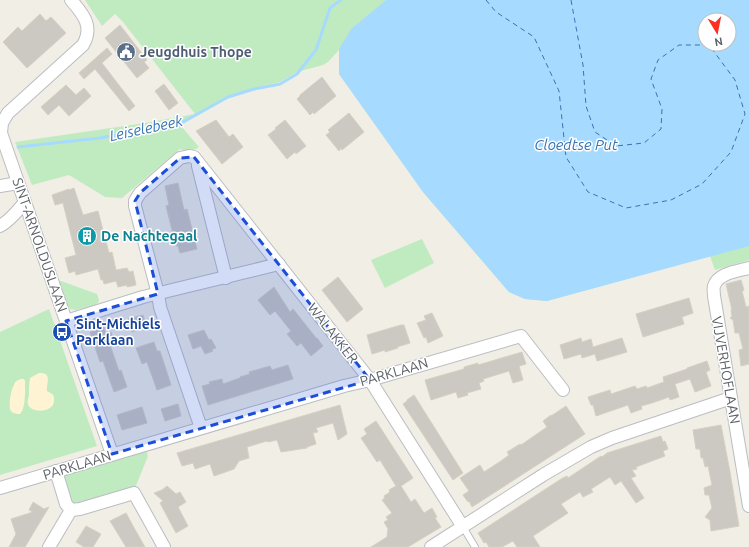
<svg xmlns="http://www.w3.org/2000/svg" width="749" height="547" font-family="Ubuntu,sans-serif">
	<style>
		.green { fill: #c0ebc0; fill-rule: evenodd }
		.sand { fill: #fef4d3 }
		.water { fill: #a7daff; fill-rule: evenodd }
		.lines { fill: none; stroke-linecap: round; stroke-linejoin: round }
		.stream { stroke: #a7daff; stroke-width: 3 }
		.ferry { stroke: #3674b3; stroke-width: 1; stroke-dasharray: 5 4; stroke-linecap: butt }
		.building { fill: #ccc9c2; stroke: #d6d0c3 }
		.lane-casing { stroke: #babdc2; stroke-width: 8 }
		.street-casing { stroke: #babdc2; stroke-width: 14 }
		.lane { stroke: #fff; stroke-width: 6 }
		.street { stroke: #fff; stroke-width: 12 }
		.marked { fill: #1d4ed8; fill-opacity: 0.2; stroke: #1d4ed8; stroke-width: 3; stroke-dasharray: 8 5; stroke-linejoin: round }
		.labels { text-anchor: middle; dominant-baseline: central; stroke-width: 3; stroke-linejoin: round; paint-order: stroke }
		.service-label { font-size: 14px; font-weight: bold; fill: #4e5e75; stroke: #fff; text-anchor: start }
		.culture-label { font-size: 14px; font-weight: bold; fill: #0d838f; stroke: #fff; text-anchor: start }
		.street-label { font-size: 14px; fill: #5d6267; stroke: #fff }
		.transit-label { font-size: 14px; font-weight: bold; fill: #164399; stroke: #fff; text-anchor: start }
		.water-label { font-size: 15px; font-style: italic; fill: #3674b3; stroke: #fff }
	</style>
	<rect width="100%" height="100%" fill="#f1eee5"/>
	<g class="green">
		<path d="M85 0H749V260L715 270 710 256 547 301 525 299 509 292 423 192 339 74V50L328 62 323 65 297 72 280 82 254 88 228 96 195 115 181 126 199 147C192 152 187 151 180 149L122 198 105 197 69 175 32 185 15 142 145 123 195 114 123 22 115 14 102 26ZM705 20H729V44H705Z"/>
		<path d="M422 239 434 263 385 288 371 260Z"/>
		<path d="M61 281 97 294 99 300 98 303 95 305 76 310 70 309 67 306 59 283V282Z"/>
		<path d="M49 309 97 446 0 475V332Z"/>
		<path d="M146 450 148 456 135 488 75 505 71 502 64 478 65 475 68 473Z"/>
	</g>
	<g class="sand">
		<path d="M39 373C53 372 46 384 47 391 48 392 51 393 52 394 54 395 54 398 54 400 55 413 30 414 28 404 27 401 29 397 29 394 29 388 29 384 30 378Z"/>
		<path d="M21 379H24L25 381C25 390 26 408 20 414 17 414 13 414 11 411 8 407 11 389 14 385 15 381 18 380 21 379Z"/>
	</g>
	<path class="water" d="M386 0H749V246L547 301 525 299 509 292 423 192 339 74V49L351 29ZM705 20H729V44H705Z"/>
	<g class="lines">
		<path class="stream" d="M18 147 100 138 139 131 158 126 185 121 228 97 254 89 280 84 297 74 316 50 330 8 341 0"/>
		<path class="ferry" d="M486 0 496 12 534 37 559 91 566 157 588 192 626 208 671 200 702 184 731 152 745 114 735 80 709 45H679L658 60 651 79 662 109 661 129 644 143 616 146 595 132 586 106 583 65 571 0"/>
	</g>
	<g class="building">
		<path d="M40 14 46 21 51 17 66 33 27 68 3 42 18 27 22 31Z"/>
		<path d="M120 25 147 60 144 62 149 68 137 78 105 38Z"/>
		<path d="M107 48 112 54 102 63 135 106 129 111 95 69 84 79 79 73Z"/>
		<path d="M322 77 336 96 314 114 313 112 310 115 297 99 300 96V95Z"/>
		<path d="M164 84 178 103 169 110 155 91Z"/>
		<path d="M66 85 76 95 84 88 91 96 69 116 59 105 48 115 41 107Z"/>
		<path d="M349 113 364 132 342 150 341 148 339 151 326 135 330 132 328 130Z"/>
		<path d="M216 120 229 137 233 134 243 147 222 164 196 131Z"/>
		<path d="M285 120 306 146 296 154 295 152 287 159 268 135 276 129 275 128Z"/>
		<path d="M178 183 184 210 187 209 197 249 180 253 178 246H176L166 206 169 205 165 186Z"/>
		<path d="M74 188 83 215 98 211 109 253 112 252 116 270 127 268 129 272 133 271 136 285 127 287V285L118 287 116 281 104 284 103 280H101L98 269 76 275 75 271 69 273 65 258 76 255 63 203 55 205 52 195 69 189V190Z"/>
		<path d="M338 277 363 309 347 322 322 290Z"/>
		<path d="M741 280 744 290 742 291 746 307 749 306V364L741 366 739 350 743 349 739 333H735L733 320 730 318 732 316 731 310H732L726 284Z"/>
		<path d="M274 287 290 312 293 309 317 339V338L323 346 311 356 301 343 297 346 287 334 291 331 275 311 270 315 258 300Z"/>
		<path d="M689 298 693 313 682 317 684 324 643 337 636 314Z"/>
		<path d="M432 313 443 336 428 343 426 337 424 338 417 323 426 320 424 316Z"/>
		<path d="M143 315 147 327 132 332 128 319Z"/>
		<path d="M401 325H404L410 343 397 347 398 348 385 352V350L372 354 367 335Z"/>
		<path d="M104 327 106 334 111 332 114 341 109 342 119 371 121 370 127 387 114 392 103 361 100 362 90 332Z"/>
		<path d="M204 330 209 340 211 339 216 348 212 349 213 351 205 354 201 346 193 349 188 335Z"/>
		<path d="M581 338 582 342 591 339 593 347 622 338 627 352 597 361 595 354 582 358 581 354 564 359 560 345Z"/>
		<path d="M154 342 157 351H160L171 385 157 390 147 362 142 364 136 348Z"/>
		<path d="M522 352 526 364 519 366 523 380 513 383 509 371 483 379 484 381 479 383 481 389 467 393 468 395 458 398 456 392 431 400 425 380 464 369V367L478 363V365Z"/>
		<path d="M707 361 710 370 706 372 711 386 695 392 690 379 675 384 679 397 670 400 669 397 652 403 641 406 642 409 631 413 628 405 596 416 593 405H591L588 397 610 390 611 394 635 386 637 389 646 386 647 388 664 382 663 377 687 369V368Z"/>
		<path d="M288 365 293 379 208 405 202 386 210 384 209 382 222 379 223 384 240 378V377L250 374 249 372 270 366 272 370Z"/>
		<path d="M414 395 463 473 453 480 403 404 407 401V400Z"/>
		<path d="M178 404 181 416 165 421 161 409Z"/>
		<path d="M340 405 347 434 338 440 333 423 316 428 318 432 313 433 316 444 307 447V448L281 452 277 440 268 442 267 441 247 447 249 458 239 461 234 469 214 476 210 464 195 469 193 463 182 466 177 453Z"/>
		<path d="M566 406 585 434 472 507 469 501 468 502 463 495 469 491 460 478 480 465 484 472 501 461 509 455 507 452 520 444 521 445 547 427 543 421 551 415V416Z"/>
		<path d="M142 407 147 423 122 430 117 415Z"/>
		<path d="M376 421 413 478 401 486 411 502 415 499 424 513 432 508 437 517 435 518 441 527 408 547H371L387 537 388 529 384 522 388 520 386 517 392 513 382 500 385 498 384 496 390 492 389 490 396 486 380 460 377 462 361 438 367 434 364 429Z"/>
		<path d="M721 425 730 472 739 526 711 531 710 520 705 517 712 508 709 495H705L704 488 712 485 708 466 705 467 703 458H701L700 449H696L693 430Z"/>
		<path d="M661 436 663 442 665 441 668 449 663 451 665 456 636 467 637 469 632 470 636 476 631 478 644 498 636 503 621 481 615 485 610 477 591 489 593 492 583 497 580 492 561 504 568 513 533 536 540 547H517L513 541 502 547H489L486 542 484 543 478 533 561 479 567 476 568 478 601 456 602 457 607 453Z"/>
		<path d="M167 486 176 494 180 492 186 502 178 507 188 526 176 533 160 503 163 501 154 493 162 490Z"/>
		<path d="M33 502 44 509 49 507 25 547H9L16 534 11 519 33 512 29 510Z"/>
		<path d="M126 513 133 526 145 547H126L110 521Z"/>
		<path d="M86 526 101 534 93 547H84L76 542Z"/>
	</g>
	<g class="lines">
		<defs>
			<path id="lane" d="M463 527 475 547"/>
			<g id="street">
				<path d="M71 0C83 14 94 26 83 45L8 113 2 123 1 133 112 454"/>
				<path d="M198 166 226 278"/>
				<path d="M0 186 18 183"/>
				<path d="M0 226C10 221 18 210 25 202"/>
				<path d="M749 268C738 271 718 273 714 286 713 289 714 293 714 296L749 506"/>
				<path d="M66 321 143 297 279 264"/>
				<path d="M201 428 160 307 158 294 135 206V201L140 193 180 158 189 156 194 157 370 380 463 527"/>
				<path d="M0 488 344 386 370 380 521 336 563 390"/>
				<path d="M71 510 80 509 134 493 164 547"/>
				<path d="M49 547 71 510 66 504 56 471"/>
				<path d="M431 547 543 475 591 447 612 438 731 398"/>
			</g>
		</defs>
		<use href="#lane" class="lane-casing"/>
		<use href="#street" class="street-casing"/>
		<use href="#lane" class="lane"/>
		<use href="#street" class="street"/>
	</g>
	<path class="marked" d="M194 157 370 380 112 454 66 321 158 294 135 201 140 193 180 158Z"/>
	<defs>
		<symbol id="civic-disc" viewBox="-11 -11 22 22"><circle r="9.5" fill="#5c6f8a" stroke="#fff"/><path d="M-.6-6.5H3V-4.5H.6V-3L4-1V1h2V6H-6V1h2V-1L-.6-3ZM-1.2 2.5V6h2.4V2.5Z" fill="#fff"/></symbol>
		<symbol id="building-disc" viewBox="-11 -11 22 22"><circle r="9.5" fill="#0f9aa8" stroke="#fff"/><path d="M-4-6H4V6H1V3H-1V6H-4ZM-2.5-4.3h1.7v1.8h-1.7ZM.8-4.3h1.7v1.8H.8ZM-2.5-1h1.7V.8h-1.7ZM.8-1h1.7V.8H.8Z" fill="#fff"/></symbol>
		<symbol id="bus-disc" viewBox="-11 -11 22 22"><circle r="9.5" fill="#1a4fb4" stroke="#fff"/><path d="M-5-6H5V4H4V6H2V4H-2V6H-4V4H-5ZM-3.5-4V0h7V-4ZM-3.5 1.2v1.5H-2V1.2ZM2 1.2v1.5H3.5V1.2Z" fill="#fff"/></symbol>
	</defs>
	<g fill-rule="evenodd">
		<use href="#civic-disc" x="115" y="41" width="22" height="22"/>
		<use href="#building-disc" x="76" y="225" width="22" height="22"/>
		<use href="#bus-disc" x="51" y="321" width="22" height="22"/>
	</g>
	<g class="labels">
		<g class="service-label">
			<text x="140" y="52">Jeugdhuis Thope</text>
		</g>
		<g class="culture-label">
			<text x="101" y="236">De Nachtegaal</text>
		</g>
		<g class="street-label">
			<text transform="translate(40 245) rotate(71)">SINT-ARNOLDUSLAAN</text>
			<text transform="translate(333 333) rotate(52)">WALAKKER</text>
			<text transform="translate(726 370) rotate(80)">VIJVERHOFLAAN</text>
			<text transform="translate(394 372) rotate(-16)">PARKLAAN</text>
			<text transform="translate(77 465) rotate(-17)">PARKLAAN</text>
		</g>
		<g class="transit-label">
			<text x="76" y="324">Sint-Michiels<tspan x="76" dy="16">Parklaan</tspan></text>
		</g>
		<g class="water-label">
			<text transform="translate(146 128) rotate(-12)">Leiselebeek</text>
			<text x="576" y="144">Cloedtse Put</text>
		</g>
	</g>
	<g transform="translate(717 32) rotate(170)"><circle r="19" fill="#ffffff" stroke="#bec0c2"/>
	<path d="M0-3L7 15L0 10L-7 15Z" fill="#fb3022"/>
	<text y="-6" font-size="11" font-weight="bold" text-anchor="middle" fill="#5d6267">N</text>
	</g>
</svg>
